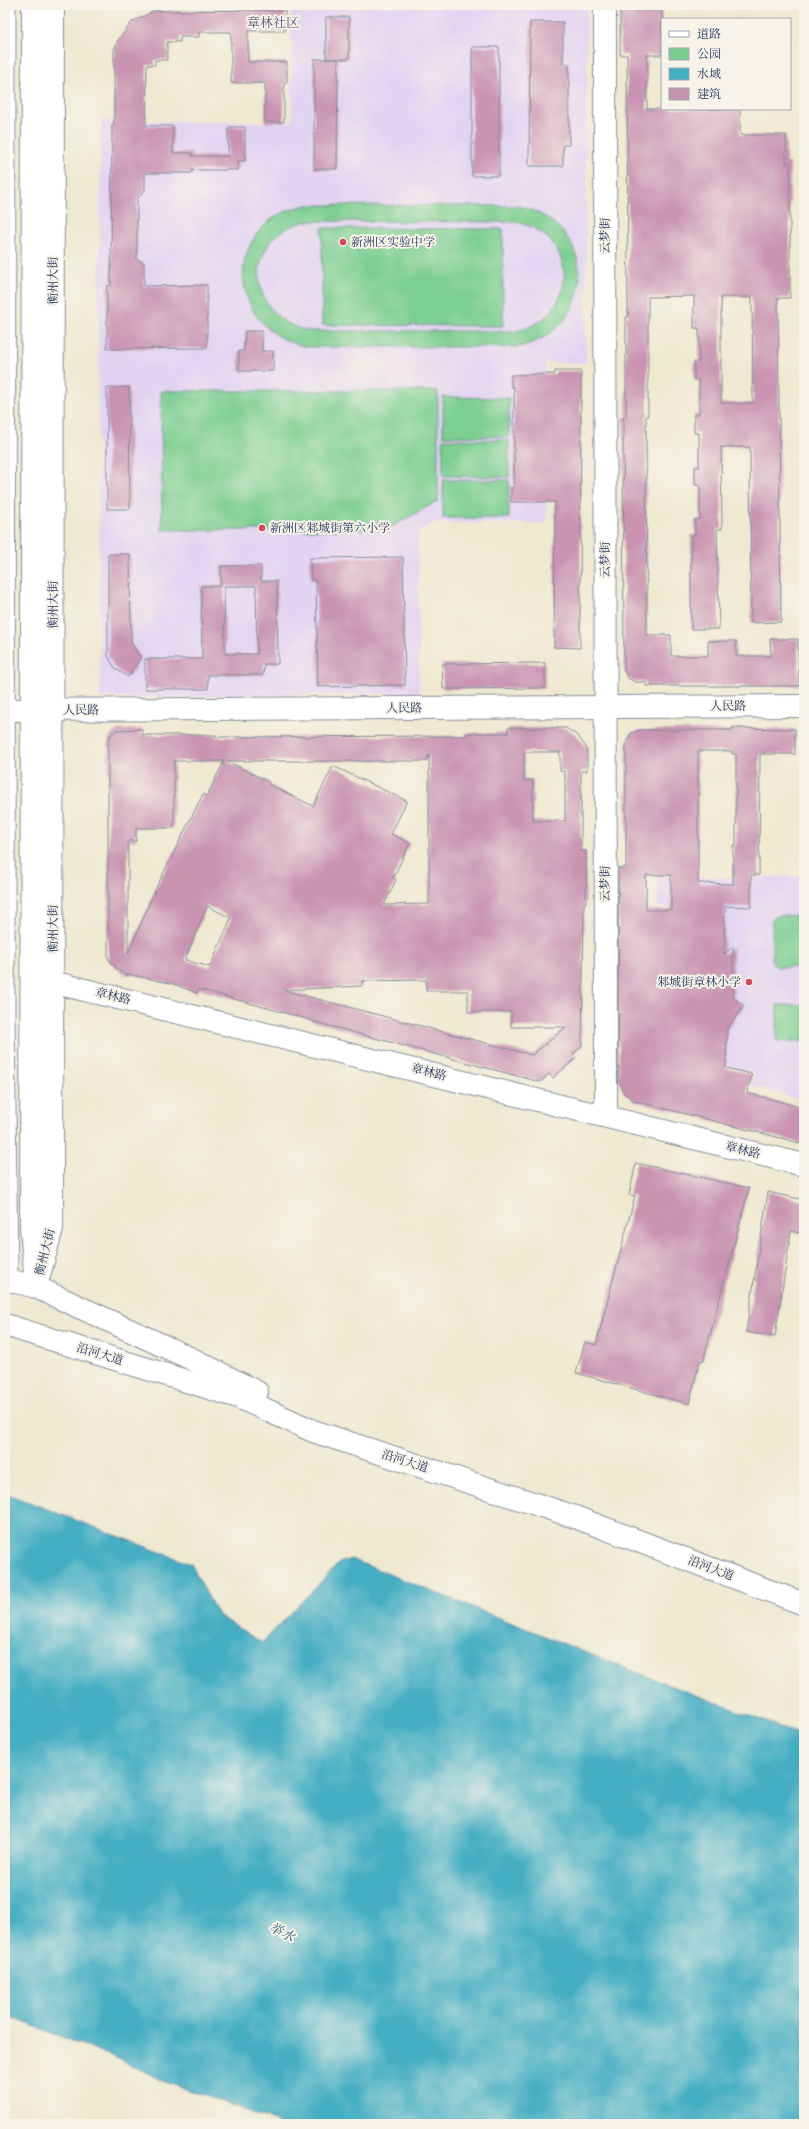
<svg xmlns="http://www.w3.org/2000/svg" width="809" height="2129" font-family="Alegreya,'Noto Serif SC',serif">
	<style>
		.built { fill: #e3d3f2 }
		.green { fill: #7bce91; stroke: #4b7e78; fill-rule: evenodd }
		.water { fill: #44aec3; stroke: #306e90 }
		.building { fill: #c994b2; fill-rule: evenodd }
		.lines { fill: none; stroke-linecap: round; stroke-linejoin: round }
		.minor-casing { stroke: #858c98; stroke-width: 21 }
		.tertiary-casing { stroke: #858c98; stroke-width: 24 }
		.secondary-casing { stroke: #858c98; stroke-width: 24 }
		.minor { stroke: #fff; stroke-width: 19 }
		.tertiary { stroke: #fff; stroke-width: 22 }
		.secondary { stroke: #fff; stroke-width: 22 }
		.poi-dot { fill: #d1495b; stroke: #f7f3e8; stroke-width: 1.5 }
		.labels { text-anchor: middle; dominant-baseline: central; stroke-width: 4; stroke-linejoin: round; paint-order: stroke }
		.street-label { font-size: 12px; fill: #1b2f5e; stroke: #f7f3e8 }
		.poi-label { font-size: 12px; fill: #1b2f5e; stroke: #f7f3e8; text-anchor: start }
		.neighbourhood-label { font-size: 13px; fill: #58527b; stroke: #f7f3e8 }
		.water-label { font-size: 13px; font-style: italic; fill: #295b81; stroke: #f7f3e8 }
	</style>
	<rect width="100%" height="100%" fill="#f7f3e8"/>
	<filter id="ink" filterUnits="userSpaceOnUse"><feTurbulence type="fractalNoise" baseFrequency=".025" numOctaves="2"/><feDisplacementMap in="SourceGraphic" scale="8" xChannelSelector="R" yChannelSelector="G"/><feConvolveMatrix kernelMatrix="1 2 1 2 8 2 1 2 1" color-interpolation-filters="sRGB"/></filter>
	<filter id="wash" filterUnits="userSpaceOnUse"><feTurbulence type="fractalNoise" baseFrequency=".012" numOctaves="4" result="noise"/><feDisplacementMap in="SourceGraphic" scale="16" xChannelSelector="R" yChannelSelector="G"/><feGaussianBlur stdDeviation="0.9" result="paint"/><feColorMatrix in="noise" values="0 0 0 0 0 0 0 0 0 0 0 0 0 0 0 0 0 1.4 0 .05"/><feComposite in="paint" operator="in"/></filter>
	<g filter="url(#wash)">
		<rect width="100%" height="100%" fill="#efe9d2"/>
		<g class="built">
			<path d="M291 5 587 7 586 363H546V523H433L418 533 419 693 100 698 98 372 101 121 292 122Z"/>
			<path d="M658 877H804V1101L751 1085 754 1073 695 1056 694 908 658 907Z"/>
		</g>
		<g class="green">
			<path d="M308 205 518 206C600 225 600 329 518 347H307C222 329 222 219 308 205ZM309 221 516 222C580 235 580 318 516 331H309C243 318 242 232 309 221Z"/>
			<path d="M322 228 503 229V326L322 325Z"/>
			<path d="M161 391H438V501L386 530H162Z"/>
			<path d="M443 397 509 398V437L443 436Z"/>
			<path d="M443 439 509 440V477L443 476Z"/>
			<rect x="443" y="480" width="66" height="38"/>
			<path d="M804 915V967H778L772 964V920L777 916Z"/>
			<rect x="777" y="1005" width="27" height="36"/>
		</g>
		<path class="water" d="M5 1493 191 1564 218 1615 262 1643 339 1563 351 1559 625 1668 804 1736V2124H278L238 2107 165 2082 119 2059 5 2015Z"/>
		<g id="blocks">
			<g class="building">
				<path d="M285 10V31H248V62H287V83H284V122H265V83H231V32H199V37H180V42H167V60H155V65H147L146 126H173V153H192V156H228V127H245V161H238V170H192V173H145V190L137 199V260L144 263V286L207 285V348L107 349V286H111L112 125H114V50L118 40 132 22 154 11Z"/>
				<path d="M620 10H662V55H647V109H740V135H786V163H790V298H778L781 622 751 623 750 447H721L722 529H717L719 629H691V535H695V520L700 519V485H695V467H699V433H694V414H699V380H694V362H699V328H694V296L648 297V416H646L647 635H671V656H708V641H736V656H771L770 639H798L799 686H646V682H635L628 678 624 671 623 417H626V317H628L627 55H620ZM721 297H752L753 403H721Z"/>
				<rect x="326" y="17" width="23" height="42"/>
				<path d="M530 22H563V64H569V145H563V166H529Z"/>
				<rect x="472" y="47" width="27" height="129"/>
				<path d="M314 59H338L337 169H314Z"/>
				<path d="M245 331H262V351H273V371H239V351H244Z"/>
				<path d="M555 371H581L580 648 554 647 555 502H511V487H514V387H511V375L555 374Z"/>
				<path d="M129 387 130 509H107V388Z"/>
				<path d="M108 554H130L131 643 141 658 128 677 115 668 108 656Z"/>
				<path d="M403 557 405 685 318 687 316 580H311L310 558Z"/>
				<path d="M221 566H261V581H277L278 664H264L263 675H208V689H145V659H202L201 586H221ZM224 586H256L257 654H225Z"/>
				<path d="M545 663V688L443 689 442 664Z"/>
				<path d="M508 728H566L578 736 587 749V771H581V851H586V903H584L582 1046 573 1054 576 1058 553 1078 549 1074 540 1082 311 1021V1020L198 989 197 993 174 984 128 974V976L118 970 110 962 108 957V741L110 736 117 730 142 729V735H216V737L466 736V733H508ZM524 752H560V771L565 772V821H533V780H524ZM429 755V904L384 905 396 880 393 878 410 843 391 834 407 801 333 766 313 806 268 784 269 782 227 761H426ZM174 761H224L207 796 203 794 155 890 128 954V841H136V828H174ZM207 906 231 918 210 967 185 960ZM426 980V991H468V1012H511V1027H566L532 1055 283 990 362 986V981Z"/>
				<path d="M732 728 795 729V754H760L759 875H751V907L725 906 724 954 733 947V997L744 1006 727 1029 726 1068 752 1074 747 1093 804 1108V1144L635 1101 624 1093 619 1081 618 868H626V743L631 733 640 730H732ZM698 751H732V754H736V845H733V884L698 883ZM646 875H671V910H646Z"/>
				<path d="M636 1163 749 1188 703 1361 700 1360 689 1404 576 1373 585 1342 596 1345 635 1196 629 1195Z"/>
				<path d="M768 1192 804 1200V1234L791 1231 775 1337 746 1332Z"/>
			</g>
		</g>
	</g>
	<g filter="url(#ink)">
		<use href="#blocks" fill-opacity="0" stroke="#858c98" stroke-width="1"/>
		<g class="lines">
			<defs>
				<path id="minor" d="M6 5 5 1017 8 1280"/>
				<g id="tertiary">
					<path d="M605 5 606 1115"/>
					<path d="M5 710 804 706"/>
					<path d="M52 982 804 1165"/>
				</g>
				<g id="secondary">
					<path d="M33 5 31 1228 35 1272"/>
					<path d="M5 1279 36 1287 196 1361 257 1392"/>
					<path d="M36 1287 52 1228 53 5"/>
					<path d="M5 1325 238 1397 313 1431 575 1517 804 1604"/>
				</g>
			</defs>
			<use href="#minor" class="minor-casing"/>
			<use href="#tertiary" class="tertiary-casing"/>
			<use href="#secondary" class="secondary-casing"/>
			<use href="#minor" class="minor"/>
			<use href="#tertiary" class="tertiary"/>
			<use href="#secondary" class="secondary"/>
		</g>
	</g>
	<g class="poi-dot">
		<circle cx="343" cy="242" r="4"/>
		<circle cx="262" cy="528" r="4"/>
		<circle cx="749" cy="982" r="4"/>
	</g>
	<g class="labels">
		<g class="street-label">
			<text transform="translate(605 236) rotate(-90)">云梦街</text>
			<text transform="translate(53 281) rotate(-90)">衡州大街</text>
			<text transform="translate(605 560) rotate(-90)">云梦街</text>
			<text transform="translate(53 605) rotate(-90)">衡州大街</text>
			<text x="728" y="706">人民路</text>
			<text x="404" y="708">人民路</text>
			<text x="81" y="710">人民路</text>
			<text transform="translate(605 884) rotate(-90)">云梦街</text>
			<text transform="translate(53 929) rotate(-90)">衡州大街</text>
			<text transform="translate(113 996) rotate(13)">章林路</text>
			<text transform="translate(429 1072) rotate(14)">章林路</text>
			<text transform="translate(743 1150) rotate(14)">章林路</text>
			<text transform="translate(45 1252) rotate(-76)">衡州大街</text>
			<text transform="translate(100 1354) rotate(17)">沿河大道</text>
			<text transform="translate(405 1461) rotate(18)">沿河大道</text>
			<text transform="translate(711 1568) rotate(21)">沿河大道</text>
		</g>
		<g class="poi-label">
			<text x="351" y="242">新洲区实验中学</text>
			<text x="270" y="528">新洲区邾城街第六小学</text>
			<text x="741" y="982" text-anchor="end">邾城街章林小学</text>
		</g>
		<g class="neighbourhood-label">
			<text x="273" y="22">章林社区</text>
		</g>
		<g class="water-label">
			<text transform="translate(282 1932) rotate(27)">举水</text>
		</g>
	</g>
	<rect width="809" height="2129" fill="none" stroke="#f7f3e8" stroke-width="20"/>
	<rect x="661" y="18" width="130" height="92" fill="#f7f3e8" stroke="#9fa5b1"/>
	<rect x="669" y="31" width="20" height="6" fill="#ffffff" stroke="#9fa5b1"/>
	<text x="697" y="38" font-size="12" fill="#1b2f5e">道路</text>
	<rect x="669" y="48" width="20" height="12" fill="#7bce91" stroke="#9fa5b1"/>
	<text x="697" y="58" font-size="12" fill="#1b2f5e">公园</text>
	<rect x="669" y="68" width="20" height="12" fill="#44aec3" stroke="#9fa5b1"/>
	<text x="697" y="78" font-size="12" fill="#1b2f5e">水域</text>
	<rect x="669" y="88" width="20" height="12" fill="#c994b2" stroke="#9fa5b1"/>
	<text x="697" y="98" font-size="12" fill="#1b2f5e">建筑</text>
</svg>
